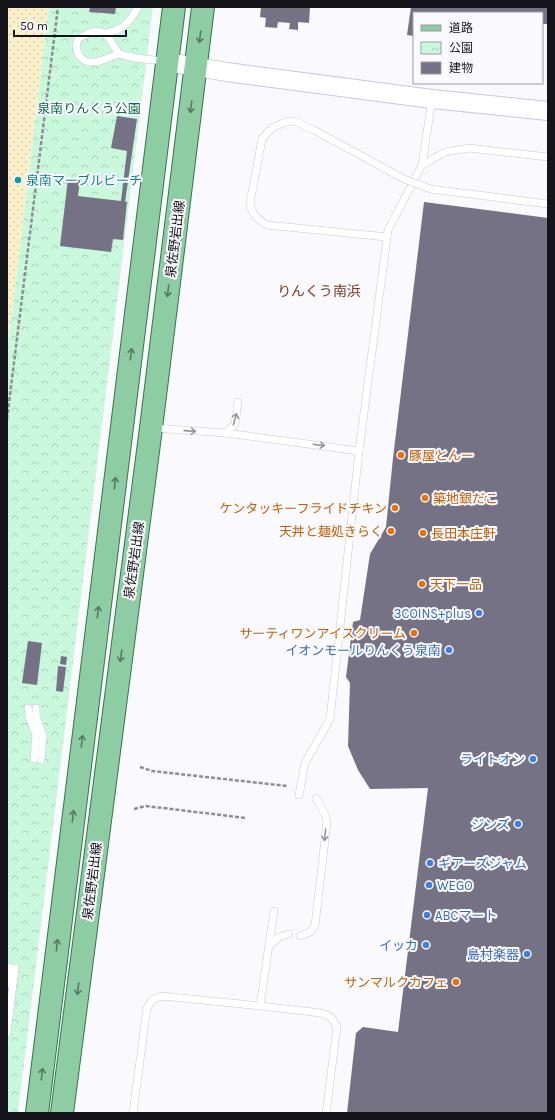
<svg xmlns="http://www.w3.org/2000/svg" width="555" height="1120" font-family="Karla,'Noto Sans JP',sans-serif">
	<style>
		.sand { fill: url(#sand-dots) }
		.park { fill: url(#park-crowns) }
		.building { fill: #767285 }
		.lines { fill: none; stroke-linecap: round; stroke-linejoin: round }
		.service-casing { stroke: #cac6db; stroke-width: 8 }
		.tertiary-casing { stroke: #cac6db; stroke-width: 20 }
		.primary-casing { stroke: #33764b; stroke-width: 24 }
		.path { stroke: #8e8d92; stroke-width: 2.5; stroke-dasharray: 4 2; stroke-linecap: butt }
		.service { stroke: #fff; stroke-width: 7 }
		.tertiary { stroke: #fff; stroke-width: 18 }
		.primary { stroke: #8ecca3; stroke-width: 22 }
		.service-bridge-casing { stroke: #cac6db; stroke-width: 8; stroke-linecap: butt }
		.service-bridge { stroke: #fff; stroke-width: 7 }
		.oneway { stroke: #587966 }
		.oneway2 { stroke: #969598 }
		.culture-dot { fill: #0f9aa8; stroke: #faf9fd; stroke-width: 1.5 }
		.food-dot { fill: #e8710a; stroke: #faf9fd; stroke-width: 1.5 }
		.shop-dot { fill: #3f7fe0; stroke: #faf9fd; stroke-width: 1.5 }
		.labels { text-anchor: middle; dominant-baseline: central; stroke-width: 4; stroke-linejoin: round; paint-order: stroke }
		.park-label { font-size: 13px; fill: #0f6744; stroke: #faf9fd }
		.culture-label { font-size: 13px; fill: #0d838f; stroke: #faf9fd; text-anchor: start }
		.street-label { font-size: 13px; fill: #16141b; stroke: #faf9fd }
		.food-label { font-size: 13px; fill: #c56008; stroke: #faf9fd; text-anchor: start }
		.shop-label { font-size: 13px; fill: #366cbe; stroke: #faf9fd; text-anchor: end }
		.neighbourhood-label { font-size: 14px; fill: #7b3821; stroke: #faf9fd }
	</style>
	<defs>
		<pattern id="sand-dots" width="8" height="8" patternUnits="userSpaceOnUse"><rect width="8" height="8" fill="#faf0ca"/><path d="M2 2h.1M6 6h.1" fill="none" stroke="#d6cdad" stroke-width="1.8" stroke-linecap="round"/></pattern>
		<pattern id="park-crowns" width="20" height="18" patternUnits="userSpaceOnUse"><rect width="20" height="18" fill="#c9f8dd"/><path d="M2 6a3 3 0 1 1 6 0M12 15a3 3 0 1 1 6 0" fill="none" stroke="#acd4bd"/></pattern>
	</defs>
	<rect width="100%" height="100%" fill="#faf9fd"/>
	<path class="sand" d="M7 7H49L7 354Z"/>
	<path class="park" d="M49 7H153L18 1113H7V354Z"/>
	<g class="building">
		<path d="M90 7H116L115 14 89 12Z"/>
		<path d="M261 7H310L309 23 298 22V30L289 29 290 23 278 22 277 28 265 27 266 18 260 17Z"/>
		<path d="M411 7H548V24H542V13H414V36L407 35Z"/>
		<path d="M117 116 137 119 125 202H127L123 240 113 239 111 252 60 246 68 179 80 180 78 196 121 201 127 151 111 148Z"/>
		<path d="M424 202 548 218V1113H347L356 1033 363 1027 398 1032 428 788 370 789 358 770 348 746 350 683 346 677 353 622 360 620 370 554 386 527 393 458Z"/>
		<path d="M28 641 42 643 37 685 22 683Z"/>
		<path d="M61 656 67 657 66 665 60 664Z"/>
		<path d="M58 666 66 667 63 692 56 691Z"/>
	</g>
	<g class="lines">
		<defs>
			<g id="service">
				<path d="M106 33C123 30 130 22 138 7"/>
				<path d="M119 54C106 33 103 23 78 39L76 47 79 56 87 62H97L119 54 135 58 164 61"/>
				<path d="M314 130 295 121 285 122 272 128 262 139 250 203C252 214 257 219 267 225L387 237"/>
				<path d="M422 165 445 152 469 148 548 157"/>
				<path d="M153 428 226 433 359 451"/>
				<path d="M226 433 235 424 238 402"/>
				<path d="M28 708 30 719 36 735 34 759"/>
				<path d="M36 708V715L43 736 41 760"/>
				<path d="M299 795 305 763 330 719 359 451 388 230 422 165 432 99"/>
				<path d="M274 911 260 1006 321 1013C330 1015 333 1019 337 1027L326 1113"/>
				<path d="M300 936 310 932 315 926 327 822 325 815 316 798"/>
				<path d="M270 946C275 939 280 935 289 934"/>
				<path d="M7 984 9 967"/>
				<path d="M7 1033 15 968"/>
				<path d="M133 1113 147 1008 152 1000 162 996 260 1006"/>
			</g>
			<path id="tertiary" d="M167 62 227 72 432 99 548 111"/>
			<g id="primary">
				<path d="M37 1113 174 7"/>
				<path d="M62 1113 151 428 203 7"/>
			</g>
		</defs>
		<use href="#service" class="service-casing"/>
		<use href="#tertiary" class="tertiary-casing"/>
		<use href="#primary" class="primary-casing"/>
		<g class="path">
			<path d="M7 419 58 7"/>
			<path d="M140 767 152 771 287 786"/>
			<path d="M134 809 146 806 246 818"/>
		</g>
		<use href="#service" class="service"/>
		<use href="#tertiary" class="tertiary"/>
		<use href="#primary" class="primary"/>
		<defs>
			<path id="service-bridge" d="M314 130 404 179 431 189 548 204"/>
		</defs>
		<use href="#service-bridge" class="service-bridge-casing"/>
		<use href="#service-bridge" class="service-bridge"/>
	</g>
	<defs><path id="oneway-shaft" d="M-6 0H5M1.5-3L5.5 0L1.5 3" fill="none" stroke-width="1.6" stroke-linecap="round" stroke-linejoin="round"/></defs>
	<g class="oneway">
		<use href="#oneway-shaft" transform="translate(200 37) rotate(97)"/>
		<use href="#oneway-shaft" transform="translate(191 107) rotate(97)"/>
		<use href="#oneway-shaft" transform="translate(168 291) rotate(97)"/>
		<use href="#oneway-shaft" transform="translate(131 354) rotate(-83)"/>
		<use href="#oneway-shaft" transform="translate(115 483) rotate(-83)"/>
		<use href="#oneway-shaft" transform="translate(98 612) rotate(-83)"/>
		<use href="#oneway-shaft" transform="translate(121 656) rotate(98)"/>
		<use href="#oneway-shaft" transform="translate(82 741) rotate(-83)"/>
		<use href="#oneway-shaft" transform="translate(73 816) rotate(-83)"/>
		<use href="#oneway-shaft" transform="translate(57 945) rotate(-83)"/>
		<use href="#oneway-shaft" transform="translate(78 989) rotate(97)"/>
		<use href="#oneway-shaft" transform="translate(42 1074) rotate(-83)"/>
	</g>
	<g class="oneway2">
		<use href="#oneway-shaft" transform="translate(235 419) rotate(-74)"/>
		<use href="#oneway-shaft" transform="translate(190 431) rotate(4)"/>
		<use href="#oneway-shaft" transform="translate(319 445) rotate(7)"/>
		<use href="#oneway-shaft" transform="translate(325 835) rotate(96)"/>
	</g>
	<circle class="culture-dot" cx="18" cy="180" r="4"/>
	<g class="food-dot">
		<circle cx="401" cy="455" r="4"/>
		<circle cx="425" cy="498" r="4"/>
		<circle cx="395" cy="508" r="4"/>
		<circle cx="391" cy="531" r="4"/>
		<circle cx="423" cy="533" r="4"/>
		<circle cx="422" cy="584" r="4"/>
		<circle cx="414" cy="633" r="4"/>
		<circle cx="456" cy="982" r="4"/>
	</g>
	<g class="shop-dot">
		<circle cx="479" cy="613" r="4"/>
		<circle cx="449" cy="650" r="4"/>
		<circle cx="533" cy="759" r="4"/>
		<circle cx="518" cy="824" r="4"/>
		<circle cx="430" cy="863" r="4"/>
		<circle cx="429" cy="885" r="4"/>
		<circle cx="427" cy="915" r="4"/>
		<circle cx="426" cy="945" r="4"/>
		<circle cx="527" cy="954" r="4"/>
	</g>
	<g class="labels">
		<g class="park-label">
			<text x="89" y="108">泉南りんくう公園</text>
		</g>
		<g class="culture-label">
			<text x="26" y="180">泉南マーブルビーチ</text>
		</g>
		<g class="street-label">
			<text transform="translate(175 239) rotate(-83)">泉佐野岩出線</text>
			<text transform="translate(134 560) rotate(-82)">泉佐野岩出線</text>
			<text transform="translate(92 881) rotate(-83)">泉佐野岩出線</text>
		</g>
		<g class="food-label">
			<text x="409" y="455">豚屋とんー</text>
			<text x="433" y="498">築地銀だこ</text>
			<text x="387" y="508" text-anchor="end">ケンタッキーフライドチキン</text>
			<text x="383" y="531" text-anchor="end">天丼と麺処きらく</text>
			<text x="431" y="533">長田本庄軒</text>
			<text x="430" y="584">天下一品</text>
			<text x="406" y="633" text-anchor="end">サーティワンアイスクリーム</text>
			<text x="448" y="982" text-anchor="end">サンマルクカフェ</text>
		</g>
		<g class="shop-label">
			<text x="471" y="613">3COINS+plus</text>
			<text x="441" y="650">イオンモールりんくう泉南</text>
			<text x="525" y="759">ライトオン</text>
			<text x="510" y="824">ジンズ</text>
			<text x="438" y="863" text-anchor="start">ギアーズジャム</text>
			<text x="437" y="885" text-anchor="start">WEGO</text>
			<text x="435" y="915" text-anchor="start">ABCマート</text>
			<text x="418" y="945">イッカ</text>
			<text x="519" y="954">島村楽器</text>
		</g>
		<g class="neighbourhood-label">
			<text x="319" y="291">りんくう南浜</text>
		</g>
	</g>
	<rect width="555" height="1120" fill="none" stroke="#16141b" stroke-width="16"/>
	<rect x="413" y="12" width="130" height="72" fill="#faf9fd" stroke="#9f9da3"/>
	<rect x="421" y="25" width="20" height="6" fill="#8ecca3" stroke="#9f9da3"/>
	<text x="449" y="32" font-size="12" fill="#16141b">道路</text>
	<rect x="421" y="42" width="20" height="12" fill="url(#park-crowns)" stroke="#9f9da3"/>
	<text x="449" y="52" font-size="12" fill="#16141b">公園</text>
	<rect x="421" y="62" width="20" height="12" fill="#767285" stroke="#9f9da3"/>
	<text x="449" y="72" font-size="12" fill="#16141b">建物</text>
	<path d="M14 30v6h112v-6" fill="none" stroke="#16141b" stroke-width="2"/>
	<text x="20" y="30" font-size="12" fill="#16141b" stroke="#faf9fd" stroke-width="3" paint-order="stroke">50 m</text>
</svg>
